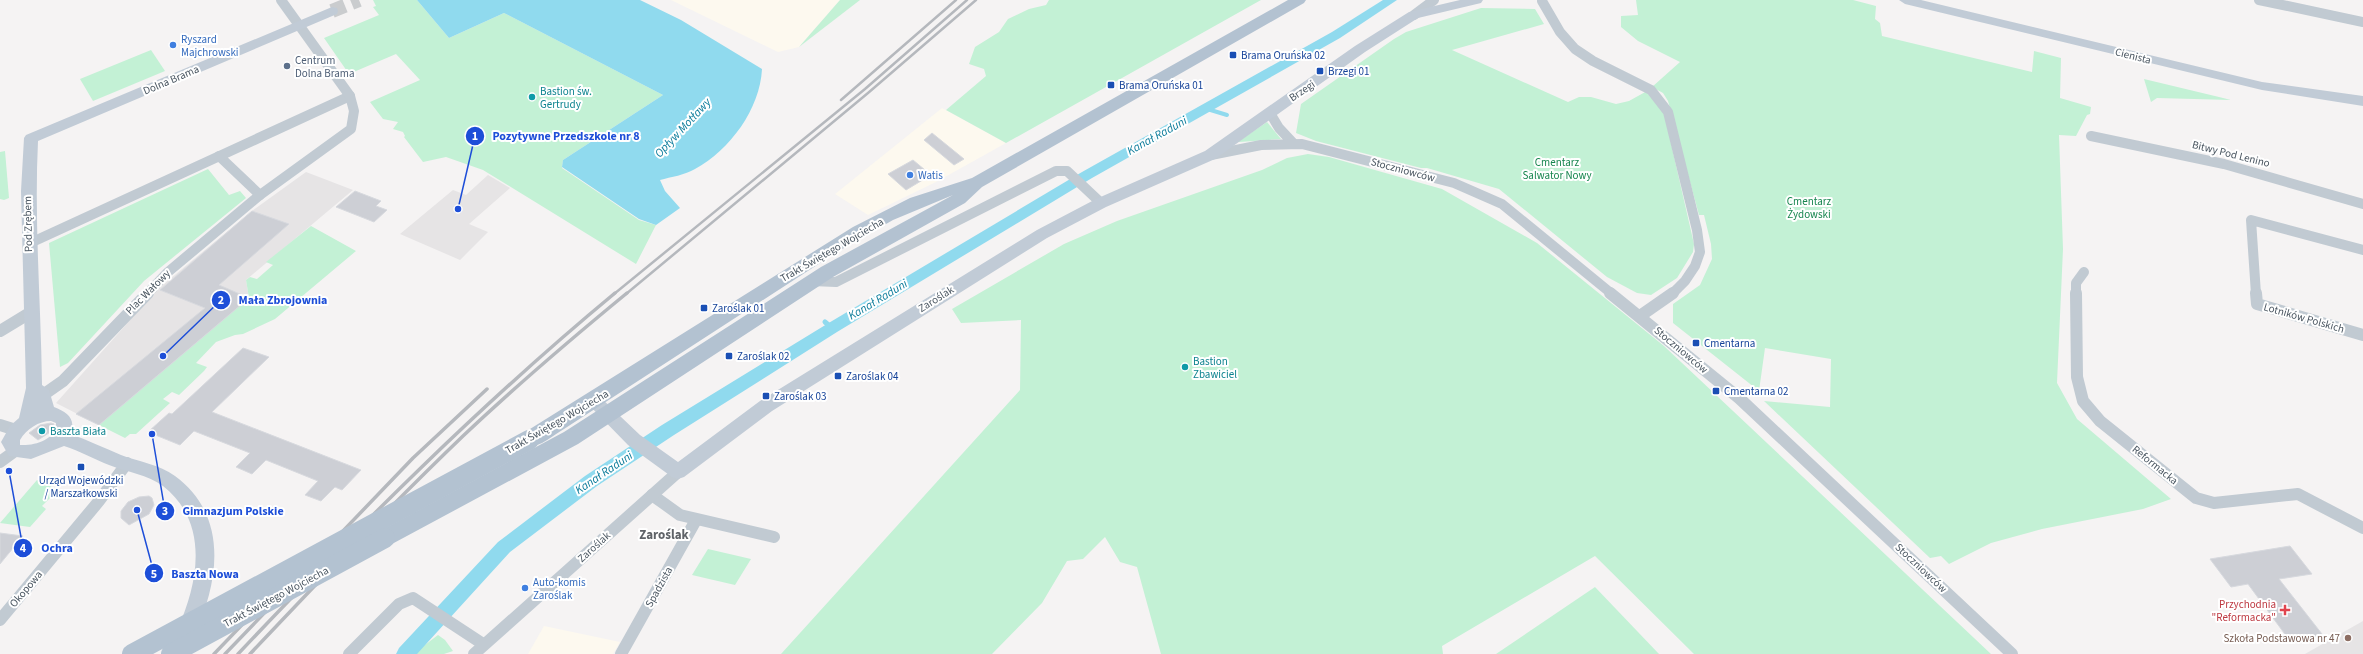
<svg xmlns="http://www.w3.org/2000/svg" width="2363" height="654" font-family="'Source Sans 3',sans-serif">
	<style>
		.commercial { fill: #fdf9ef }
		.education { fill: #e6e4e5 }
		.green { fill: #c3f1d5 }
		.water { fill: #90daee }
		.lines { fill: none; stroke-linecap: round; stroke-linejoin: round }
		.stream-far1 { stroke: #90daee; stroke-width: 4 }
		.stream { stroke: #90daee; stroke-width: 5 }
		.canal { fill: #90daee; fill-rule: evenodd }
		.building { fill: #cdcfd5; stroke: #d7d9de }
		.secondary-tunnel { stroke: #caccce; stroke-width: 14; stroke-dasharray: 14 7; stroke-linecap: butt }
		.street-far1 { stroke: #c1cad2; stroke-width: 10 }
		.street { stroke: #c1cad2; stroke-width: 12 }
		.secondary { fill: #c1cbd6; fill-rule: evenodd }
		.primary { fill: #b3c2d1; fill-rule: evenodd }
		.rail-far1 { stroke: #b5b8bd; stroke-width: 2.5 }
		.rail { stroke: #b5b8bd; stroke-width: 3.5 }
		.primary-bridge { stroke: #b3c2d1; stroke-width: 20 }
		.shop-dot { fill: #3f7fe0; stroke: #fff; stroke-width: 1.5 }
		.transit-dot { fill: #1a4fb4; stroke: #fff; stroke-width: 1.5 }
		.service-dot { fill: #5c6f8a; stroke: #fff; stroke-width: 1.5 }
		.culture-dot { fill: #0f9aa8; stroke: #fff; stroke-width: 1.5 }
		.health-dot { fill: #e0444e; stroke: #fff; stroke-width: 1.5 }
		.education-dot { fill: #8d6e63; stroke: #fff; stroke-width: 1.5 }
		.labels { text-anchor: middle; dominant-baseline: central; stroke-width: 4; stroke-linejoin: round; paint-order: stroke }
		.shop-label { font-size: 11px; fill: #366cbe; stroke: #fff; text-anchor: start }
		.transit-label { font-size: 11px; fill: #164399; stroke: #fff; text-anchor: start }
		.street-label { font-size: 11px; fill: #4a5661; stroke: #fff }
		.service-label { font-size: 11px; fill: #4e5e75; stroke: #fff; text-anchor: start }
		.culture-label { font-size: 11px; fill: #0d838f; stroke: #fff; text-anchor: start }
		.park-label { font-size: 11px; fill: #17864f; stroke: #fff }
		.health-label { font-size: 11px; fill: #be3a42; stroke: #fff; text-anchor: end }
		.education-label { font-size: 11px; fill: #785e54; stroke: #fff; text-anchor: end }
		.water-label { font-size: 12px; font-style: italic; fill: #0c7c9b; stroke: #fff }
		.quarter-label { font-size: 13px; font-weight: bold; fill: #5f6368; stroke: #fff }
		.leader { fill: none; stroke: #1d4ed8; stroke-width: 1.5 }
		.callout-dot { fill: #1d4ed8; stroke: #fff; stroke-width: 1.5 }
		.mark-label { font-size: 12px; text-anchor: middle; font-weight: bold; fill: #fff }
		.callout-label { font-size: 12px; text-anchor: middle; font-weight: bold; fill: #1d4ed8; stroke: #fff; stroke-width: 4; stroke-linejoin: round; paint-order: stroke }
	</style>
	<rect width="100%" height="100%" fill="#f5f3f3"/>
	<g class="commercial">
		<path d="M671 0H840L799 47 778 52Z"/>
		<path d="M942 108 1006 143 936 182 868 215 835 194Z"/>
		<path d="M544 626 620 642 613 654H528Z"/>
	</g>
	<g class="education">
		<path d="M306 172 353 190 246 280 249 298 99 425 56 403 158 289 252 211Z"/>
		<path d="M488 175 510 188 469 224 488 232 460 260 400 234 453 190 466 195Z"/>
		<path d="M2363 621V654H2305Z"/>
	</g>
	<g class="green">
		<path d="M373 0H417L449 38 504 13 663 95 563 160 562 168 639 220 656 225 636 264 483 170 446 157 423 162 404 137 405 136 403 132 393 129 398 122 383 119 370 102 420 80 396 54 349 74 324 38 379 15 373 7 376 6Z"/>
		<path d="M840 0H860L799 47Z"/>
		<path d="M1049 0H1261L1006 143 946 110 986 76 984 69 969 64 975 47 999 32 1008 19 1029 9 1046 5Z"/>
		<path d="M1636 0H1853L1876 6 1875 19 1880 23 1882 36 2032 72 2034 51 2061 58 2060 98 2091 107 2090 114 2087 115 2076 136 2059 135 2063 249 2057 383 2077 419 2171 499 2143 509 2042 529 1991 543 1949 564 1941 556 1930 558 1764 401 1830 407 1831 359 1765 348 1759 391 1673 323V304L1700 285 1712 259 1711 244 1704 215H1699L1668 101 1663 93 1652 87 1680 62 1638 41 1621 27V16L1638 15Z"/>
		<path d="M1481 8 1535 9 1544 24 1452 50 1568 102 1579 97H1591L1616 104 1629 101 1647 91 1664 113 1694 244 1693 252 1677 278 1651 295 1637 293 1607 277 1499 189 1427 168H1421L1316 141 1296 133 1301 104 1394 39 1406 32Z"/>
		<path d="M151 50 165 71 93 101 80 79Z"/>
		<path d="M2144 79 2219 97 2231 100 2157 98 2151 102Z"/>
		<path d="M1267 122 1281 139 1239 142V141Z"/>
		<path d="M5 151 9 198 4 200 0 199V152Z"/>
		<path d="M1308 154 1329 157 1442 189 1537 243 1664 346 1991 654H1694L1595 556 1442 646 1443 654H1161L1137 567 1120 562 1105 537 1083 559 1067 561 1042 603 992 654H781L1020 390 1021 320 961 323 952 309 1064 244 1117 221 1262 170 1287 158Z"/>
		<path d="M208 169 229 195 240 191 246 198 144 281 68 363 60 367 49 243Z"/>
		<path d="M311 226 356 251 275 319 243 334 235 335 216 342 196 363 207 367 204 371 179 395 172 392 163 399 170 403 136 434H130L125 438 99 425 249 298 246 280 250 277 257 279 273 265 266 262Z"/>
		<path d="M37 480 58 490 42 506 46 509 30 527 0 523Z"/>
		<path d="M708 549 751 559 735 585 692 575Z"/>
		<path d="M1595 587 1659 654H1496Z"/>
		<path d="M438 635 445 640 453 651 444 654H413Z"/>
	</g>
	<path class="water" d="M417 0H640L681 20 762 69C760 109 730 150 695 169 685 175 671 177 660 180L665 191 680 208 656 225 639 219 562 167 563 160 663 95 504 13 449 38Z"/>
	<g class="lines">
		<path class="stream-far1" d="M1204 108 1227 115"/>
		<path class="stream" d="M825 322 832 328"/>
		<path class="canal" d="M1383 0H1397L1340 38 1092 178 837 332 674 435 597 486 510 552 417 654H396L399 648 498 542 585 476 662 425 827 324 1082 172 1332 32Z"/>
	</g>
	<g class="building">
		<path d="M932 133 964 159 954 165 924 140Z"/>
		<path d="M913 160 931 175 906 190 888 174Z"/>
		<path d="M355 191 381 201 376 206 387 210 374 222 336 207Z"/>
		<path d="M252 211 289 224 219 285 249 298 99 425 76 414 205 308 160 290Z"/>
		<path d="M243 348 269 357 212 412 361 470 342 490 335 487 321 501 305 495 318 481 266 460 252 474 236 467 250 453 194 431 180 445 148 432 169 413 172 414Z"/>
		<path d="M51 423 54 424 52 431 38 440 29 433 40 425Z"/>
		<path d="M149 496 152 498 154 505 149 514 129 525 121 518V511L128 502 139 497Z"/>
		<path d="M0 533 23 536 0 564Z"/>
		<path d="M2290 546 2312 574 2279 579 2322 634 2310 641 2305 634 2287 637 2248 584 2231 587 2210 559Z"/>
	</g>
	<g class="lines">
		<path class="secondary-tunnel" d="M332 11 359 0"/>
		<g class="street-far1">
			<path d="M2259 0 2363 22"/>
			<path d="M1542 1 1560 32 1575 49 1593 61 1651 90 1668 112 1697 230 1700 252 1695 266 1685 281 1672 294"/>
			<path d="M1414 15 1434 0"/>
			<path d="M1270 113 1279 128 1293 143"/>
			<path d="M2091 136 2224 164 2363 204"/>
			<path d="M1211 155 1261 145 1302 144 1454 183 1502 204 1612 294"/>
			<path d="M219 156 260 195"/>
			<path d="M28 244 350 96"/>
			<path d="M812 281 836 282 1056 171H1067L1101 203"/>
			<path d="M147 294 168 272 260 195 351 129 354 111 350 96 281 0"/>
			<path d="M2076 294V283L2084 272"/>
			<path d="M2256 294 2251 220 2363 250"/>
		</g>
		<g class="street">
			<path d="M1610 293 1739 398 2012 654"/>
			<path d="M2076 293 2077 377 2083 401 2100 421 2196 498 2214 503 2298 494 2363 528"/>
			<path d="M2256 293 2257 304 2363 335"/>
			<path d="M1640 316 1673 293"/>
			<path d="M0 331 33 311"/>
			<path d="M43 395 63 381 148 293"/>
			<path d="M0 425 16 430"/>
			<path d="M0 462 15 451"/>
			<path d="M652 495 680 515 774 537"/>
			<path d="M0 620 99 501 127 463"/>
			<path d="M349 654 399 604 413 598 483 644"/>
			<path d="M474 654 678 472"/>
			<path d="M621 654 696 520"/>
		</g>
		<g class="secondary">
			<path d="M1460 0H1483L1481 3 1418 18 1365 52 1215 159 1106 207 1047 238 772 411 684 477 678 479 672 477 628 445 586 402 588 397 594 395 600 397 640 435 678 462 760 401 1037 230 1096 199 1205 151 1355 46 1409 12Z"/>
			<path d="M1899 0H1921L2262 82 2363 96V106L2262 90 1905 4Z"/>
			<path d="M332 7 337 8 338 11 337 14 38 141C34 223 41 303 42 385L49 390 54 407C67 412 77 419 70 434 88 440 104 448 121 455 139 462 159 464 175 476 229 516 219 581 195 634L188 637 181 634 178 628C199 581 209 522 163 486 148 475 127 472 109 465 94 459 80 451 64 446L31 459 9 456 1 442 10 426 19 418 26 388 21 191 24 138 26 135ZM51 421 56 423C56 440 34 446 20 445V440C26 429 39 421 51 421Z"/>
		</g>
		<path class="primary" d="M1288 0H1306L1304 3 982 187 965 203 833 277 578 444 392 544 385 547 378 544 375 538 378 532 564 432 821 267 953 195 893 220 837 252 564 429C552 436 536 451 522 446L519 440 522 434 853 227 910 198 972 178Z"/>
		<g class="rail-far1">
			<path d="M841 100 956 0"/>
			<path d="M614 294 865 89 967 0"/>
			<path d="M626 294 868 93 976 0"/>
		</g>
		<g class="rail">
			<path d="M214 654 314 550"/>
			<path d="M225 654 413 458 487 389"/>
			<path d="M238 654C358 527 481 404 615 293"/>
			<path d="M250 654C320 580 390 506 463 436 516 386 571 339 627 293"/>
		</g>
		<g class="primary-bridge">
			<path d="M132 654 529 440"/>
			<path d="M171 654 385 538"/>
		</g>
	</g>
	<g class="shop-dot">
		<circle cx="173" cy="45" r="4"/>
		<circle cx="910" cy="175" r="4"/>
		<circle cx="525" cy="588" r="4"/>
	</g>
	<g class="transit-dot">
		<rect x="1229" y="51" width="8" height="8" rx="2"/>
		<rect x="1316" y="67" width="8" height="8" rx="2"/>
		<rect x="1107" y="81" width="8" height="8" rx="2"/>
		<rect x="700" y="304" width="8" height="8" rx="2"/>
		<rect x="1692" y="339" width="8" height="8" rx="2"/>
		<rect x="725" y="352" width="8" height="8" rx="2"/>
		<rect x="834" y="372" width="8" height="8" rx="2"/>
		<rect x="1712" y="387" width="8" height="8" rx="2"/>
		<rect x="762" y="392" width="8" height="8" rx="2"/>
		<rect x="77" y="463" width="8" height="8" rx="2"/>
	</g>
	<circle class="service-dot" cx="287" cy="66" r="4"/>
	<g class="culture-dot">
		<circle cx="532" cy="97" r="4"/>
		<circle cx="1185" cy="367" r="4"/>
		<circle cx="42" cy="431" r="4"/>
	</g>
	<path class="health-dot" d="M2283 604h4v4h4v4h-4v4h-4v-4h-4v-4h4z"/>
	<circle class="education-dot" cx="2348" cy="638" r="4"/>
	<g class="labels">
		<g class="shop-label">
			<text x="181" y="39">Ryszard<tspan x="181" dy="13">Majchrowski</tspan></text>
			<text x="918" y="175">Watis</text>
			<text x="533" y="582">Auto-komis<tspan x="533" dy="13">Zaroślak</tspan></text>
		</g>
		<g class="transit-label">
			<text x="1241" y="55">Brama Oruńska 02</text>
			<text x="1328" y="71">Brzegi 01</text>
			<text x="1119" y="85">Brama Oruńska 01</text>
			<text x="712" y="308">Zaroślak 01</text>
			<text x="1704" y="343">Cmentarna</text>
			<text x="737" y="356">Zaroślak 02</text>
			<text x="846" y="376">Zaroślak 04</text>
			<text x="1724" y="391">Cmentarna 02</text>
			<text x="774" y="396">Zaroślak 03</text>
			<text x="81" y="480" text-anchor="middle">Urząd Wojewódzki<tspan x="81" dy="13">/ Marszałkowski</tspan></text>
		</g>
		<g class="street-label">
			<text transform="translate(2133 56) rotate(14)">Cienista</text>
			<text transform="translate(171 80) rotate(-23)">Dolna Brama</text>
			<text transform="translate(1302 91) rotate(-34)">Brzegi</text>
			<text transform="translate(2231 154) rotate(14)">Bitwy Pod Lenino</text>
			<text transform="translate(1403 170) rotate(15)">Stoczniowców</text>
			<text transform="translate(28 224) rotate(-91)">Pod Zrębem</text>
			<text transform="translate(832 250) rotate(-30)">Trakt Świętego Wojciecha</text>
			<text transform="translate(148 292) rotate(-45)">Plac Wałowy</text>
			<text transform="translate(936 299) rotate(-32)">Zaroślak</text>
			<text transform="translate(2304 318) rotate(16)">Lotników Polskich</text>
			<text transform="translate(1681 350) rotate(40)">Stoczniowców</text>
			<text transform="translate(557 422) rotate(-30)">Trakt Świętego Wojciecha</text>
			<text transform="translate(2155 465) rotate(39)">Reformacka</text>
			<text transform="translate(594 547) rotate(-42)">Zaroślak</text>
			<text transform="translate(1921 568) rotate(43)">Stoczniowców</text>
			<text transform="translate(659 587) rotate(-61)">Spadzista</text>
			<text transform="translate(26 589) rotate(-50)">Okopowa</text>
			<text transform="translate(276 597) rotate(-28)">Trakt Świętego Wojciecha</text>
		</g>
		<g class="service-label">
			<text x="295" y="60">Centrum<tspan x="295" dy="13">Dolna Brama</tspan></text>
		</g>
		<g class="culture-label">
			<text x="540" y="91">Bastion św.<tspan x="540" dy="13">Gertrudy</tspan></text>
			<text x="1193" y="361">Bastion<tspan x="1193" dy="13">Zbawiciel</tspan></text>
			<text x="50" y="431">Baszta Biała</text>
		</g>
		<g class="park-label">
			<text x="1557" y="162">Cmentarz<tspan x="1557" dy="13">Salwator Nowy</tspan></text>
			<text x="1809" y="201">Cmentarz<tspan x="1809" dy="13">Żydowski</tspan></text>
		</g>
		<g class="health-label">
			<text x="2276" y="604">Przychodnia<tspan x="2276" dy="13">"Reformacka"</tspan></text>
		</g>
		<g class="education-label">
			<text x="2340" y="638">Szkoła Podstawowa nr 47</text>
		</g>
		<g class="water-label">
			<text transform="translate(683 128) rotate(-47)">Opływ Motławy</text>
			<text transform="translate(1157 136) rotate(-29)">Kanał Raduni</text>
			<text transform="translate(878 300) rotate(-31)">Kanał Raduni</text>
			<text transform="translate(604 473) rotate(-34)">Kanał Raduni</text>
		</g>
		<g class="quarter-label">
			<text x="664" y="535">Zaroślak</text>
		</g>
	</g>
	<path class="leader" d="M458 209L475 136M163 356L221 300M152 434L165 511M9 471L23 548M137 510L154 573"/>
	<g class="callout-dot">
		<circle cx="458" cy="209" r="4"/>
		<circle cx="163" cy="356" r="4"/>
		<circle cx="152" cy="434" r="4"/>
		<circle cx="9" cy="471" r="4"/>
		<circle cx="137" cy="510" r="4"/>
		<circle cx="475" cy="136" r="10"/>
		<circle cx="221" cy="300" r="10"/>
		<circle cx="165" cy="511" r="10"/>
		<circle cx="23" cy="548" r="10"/>
		<circle cx="154" cy="573" r="10"/>
	</g>
	<g class="mark-label">
		<text x="475" y="140">1</text>
		<text x="221" y="304">2</text>
		<text x="165" y="515">3</text>
		<text x="23" y="552">4</text>
		<text x="154" y="578">5</text>
	</g>
	<g class="callout-label">
		<text x="566" y="140">Pozytywne Przedszkole nr 8</text>
		<text x="283" y="304">Mała Zbrojownia</text>
		<text x="233" y="515">Gimnazjum Polskie</text>
		<text x="57" y="552">Ochra</text>
		<text x="205" y="578">Baszta Nowa</text>
	</g>
</svg>
